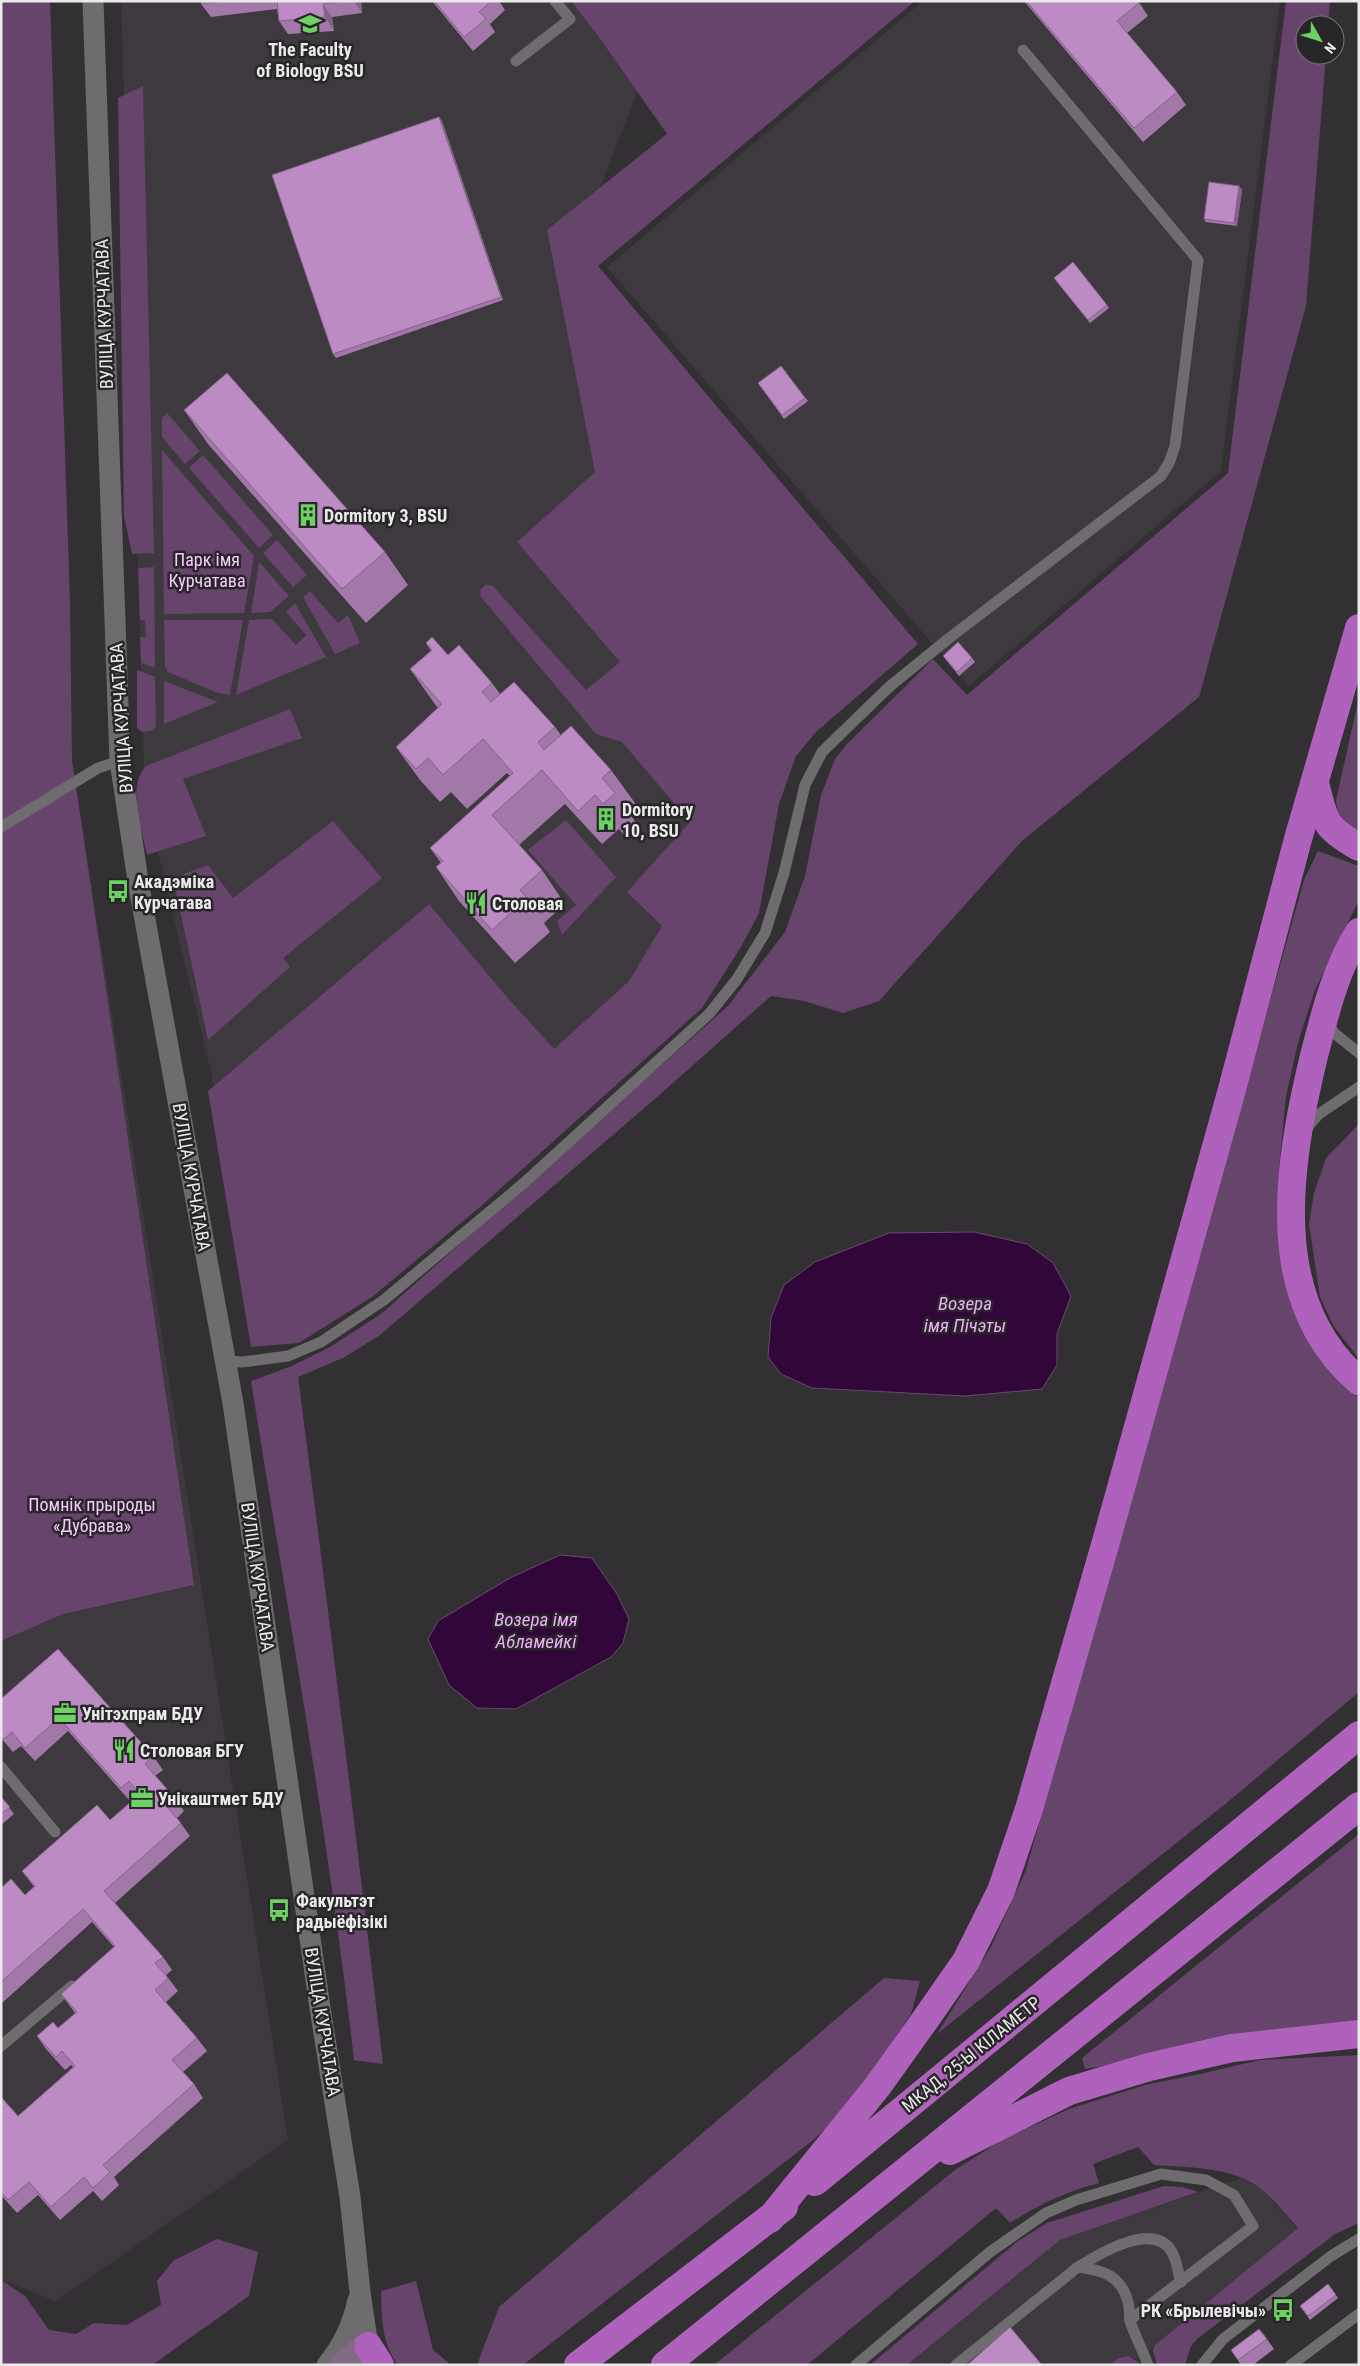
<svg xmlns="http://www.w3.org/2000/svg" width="1360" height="2366" font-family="'Roboto Condensed',sans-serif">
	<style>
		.built { fill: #3e383f }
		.green { fill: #66446b }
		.water { fill: #310638; stroke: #694a6e }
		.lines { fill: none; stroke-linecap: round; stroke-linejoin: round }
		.lane { stroke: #6f6c6f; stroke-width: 11 }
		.street { stroke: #6f6c6f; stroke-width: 21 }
		.secondary { stroke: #826986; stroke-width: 28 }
		.highway { stroke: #af62bb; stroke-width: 28 }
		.wall { fill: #a278a9 }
		.shaded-wall { fill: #846189 }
		.building { fill: #bc8bc4; stroke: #846189 }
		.labels { text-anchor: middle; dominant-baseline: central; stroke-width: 5; stroke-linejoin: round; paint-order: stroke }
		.poi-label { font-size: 18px; font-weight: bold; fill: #ebeaeb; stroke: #282628; text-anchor: start }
		.street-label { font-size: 18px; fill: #ebeaeb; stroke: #282628 }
		.park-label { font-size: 18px; fill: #f4cbfa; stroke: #282628 }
		.water-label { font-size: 19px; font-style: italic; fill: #efacf9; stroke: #282628 }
	</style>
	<rect width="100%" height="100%" fill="#323032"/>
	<g class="built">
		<path d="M121 1H605L651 57 566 276 730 825 644 994 556 1081 218 1101 145 799Z"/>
		<path d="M923 1H1280L1221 471 969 686 607 267Z"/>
		<path d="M72 760 288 2140 56 2301 1 2280V802Z"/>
		<path d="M1241 2178 1262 2189 1298 2229 1138 2360 1128 2356 1118 2358 1110 2365H907L1060 2240Z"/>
	</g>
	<g class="green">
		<path d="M1 1H50L70 603 72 760 194 1585 63 1614 1 1641Z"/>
		<path d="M571 1H915L598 266 918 644 816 732 796 756 779 804 759 913 741 947 702 1008 480 1207 372 1297 299 1343 251 1347 208 1091 429 904 506 996 554 1049 629 981 662 926 627 892 690 822 622 742 596 734 481 597 480 590 486 584 493 586 586 690 620 662 517 542 595 472 547 230 667 134 596 33Z"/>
		<path d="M1286 1H1330L1328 25H1305V55H1326L1306 306 1199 697 1023 840 879 1001 843 1013 804 1001 771 996 656 1098 380 1335 345 1357 298 1377C328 1605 356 1834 383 2064L354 2060C328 1832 287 1607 251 1381L292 1366 330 1347 381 1314 728 1006 785 932 805 876 821 795 835 759 846 745 933 659 967 695 1228 473Z"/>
		<path d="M143 86 154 553 132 554 124 516 118 98Z"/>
		<path d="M167 413 200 451 185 464 162 437V418Z"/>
		<path d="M162 450 254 556 244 613 164 614Z"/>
		<path d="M203 455 273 535 259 548 189 468Z"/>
		<path d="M277 540 307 575 293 587 263 553Z"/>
		<path d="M259 562 289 596 270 612 251 613Z"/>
		<path d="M154 567 155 668 141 663 140 637H146L145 621 140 620 138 568Z"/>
		<path d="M310 591 338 623 348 615 360 643 335 654 303 597Z"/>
		<path d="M295 603 326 657 236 695 249 620 272 619 296 645 306 635 286 612Z"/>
		<path d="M164 620H243L230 695 218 693 168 672 165 666Z"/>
		<path d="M137 670 155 677 156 727 151 731 142 732 137 728Z"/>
		<path d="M164 681 218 702 164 724Z"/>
		<path d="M1359 697V832C1343 823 1338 818 1336 800Z"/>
		<path d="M290 709 302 738 183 779 206 836 147 855C142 830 126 787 146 766Z"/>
		<path d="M566 820 616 877 562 935 557 921 576 905 528 850Z"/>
		<path d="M333 821 382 878 283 958 290 967 208 1040 173 878 208 865 233 898Z"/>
		<path d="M1318 851 1359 866V900L1315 990 1299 1039 1286 1096 1279 1169 1281 1242 1339 1377 1359 1398V1692L1229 1801 937 2034 991 1947 1026 1870 1304 880Z"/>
		<path d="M1359 1124V1359L1333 1325 1320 1297 1309 1224 1314 1193 1326 1158Z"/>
		<path d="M1359 1834V2025L1085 2069 1082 2058Z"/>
		<path d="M884 1978 920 1981 911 2014 865 2083 838 2117 812 2141 523 2365H477L499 2307Z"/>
		<path d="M1359 2055V2223L1335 2234 1197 2339 1191 2346 1185 2365H1157L1153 2351 1154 2346 1298 2228C1286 2215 1275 2200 1261 2189 1232 2166 1189 2168 1154 2165L1138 2147 1093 2164 1099 2183C1065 2192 1040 2204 1010 2223L996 2208 807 2365H714L955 2170 1002 2140 1069 2109 1145 2085 1200 2074 1260 2060Z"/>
		<path d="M1164 2186 1183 2187 1198 2192 1060 2240 907 2365H870L1018 2241 1047 2223Z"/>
		<path d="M217 2239 258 2252 249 2296 152 2365H1V2280L25 2296 49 2330 76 2334 94 2323 127 2325 161 2305 157 2281 173 2261Z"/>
		<path d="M416 2281 433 2350 451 2365H398C381 2343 382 2317 381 2291Z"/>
		<path d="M1129 2356 1142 2365H1110L1118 2358Z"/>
	</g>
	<g class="water">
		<path d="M974 1232 1027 1244 1053 1263 1071 1296 1057 1334V1365L1042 1389 965 1396 812 1388 781 1374 768 1357 771 1318 784 1285 815 1262 889 1233Z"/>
		<path d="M560 1555 592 1558 617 1594 629 1619 623 1643 611 1657 516 1709 477 1708 449 1685 428 1639 438 1621 510 1578Z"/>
	</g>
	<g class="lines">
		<g class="lane">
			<path d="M516 61 570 19 555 1"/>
			<path d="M1 827 98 768 120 761"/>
			<path d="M1327 1021 1334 1033 1359 1053"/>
			<path d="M1305 1130 1319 1114 1359 1087"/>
			<path d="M226 1361 242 1362 288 1356 321 1342 384 1300 525 1182 709 1014 737 979 765 933 784 873 805 785 822 752 889 687 948 639 1161 476 1169 463 1175 446 1198 260 1023 50"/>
			<path d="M1 1767 55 1832"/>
			<path d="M1 2046 72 1986"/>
			<path d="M856 2365 990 2252 1046 2213 1076 2200 1161 2174 1206 2180 1234 2195 1253 2226 1130 2320"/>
			<path d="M956 2365 1078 2267"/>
			<path d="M1148 2365C1143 2351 1135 2336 1130 2321 1129 2315 1130 2308 1128 2302 1121 2275 1102 2270 1078 2267 1099 2254 1154 2220 1172 2252 1177 2261 1178 2273 1181 2282"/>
			<path d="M1202 2365 1223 2339 1331 2256 1359 2239"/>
			<path d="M1291 2365 1359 2314"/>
		</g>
		<g class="street">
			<path d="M93 1 120 761 139 887 233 1403 320 2008 350 2197 360 2292 368 2346"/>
			<path d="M327 2365C343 2346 353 2324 358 2300"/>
		</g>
		<path class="secondary" d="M344 2365 368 2346"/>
		<g class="highway">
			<path d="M1315 783C1325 821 1323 827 1359 847"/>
			<path d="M1359 932C1335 970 1324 1017 1313 1060 1288 1165 1265 1301 1359 1381"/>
			<path d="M950 2151 1069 2091 1149 2067 1232 2048 1359 2034"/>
			<path d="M815 2182 1359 1735"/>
			<path d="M770 2219 877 2087 925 2020 966 1961 1001 1891 1029 1809 1109 1531 1231 1093 1298 839 1359 628"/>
			<path d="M368 2346 380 2365"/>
			<path d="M578 2365 784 2207"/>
			<path d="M665 2365 1359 1806"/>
		</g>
	</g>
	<g class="wall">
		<path d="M202 1H361L362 13 332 17 334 31 288 34 279 21 277 9 211 17 201 4Z"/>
		<path d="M432 1H499L505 10 490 24 495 32 473 51Z"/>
		<path d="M1024 1H1138L1148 16 1127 33 1177 92 1186 105 1143 142Z"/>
		<path d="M439 117 442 121 503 300 336 358 333 354Z"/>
		<path d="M1239 186 1242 190 1237 226 1206 222 1204 219Z"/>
		<path d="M1056 281 1107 305 1109 308 1090 323Z"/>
		<path d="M781 366 808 401 784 419 758 383Z"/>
		<path d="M184 410 385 552 408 585 366 623 208 444Z"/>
		<path d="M426 643 448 655 492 683 500 694 555 727 561 735 611 770 635 803 627 810 639 827 627 838 619 829 602 844 565 804 519 845 542 870 565 904 544 923 550 932 515 963 459 901 436 867 441 863 430 848 510 776 507 773 467 809 451 792 440 802 420 780 396 747 438 708 434 703 410 669 431 651Z"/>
		<path d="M943 656 972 658 975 662 959 676Z"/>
		<path d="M58 1649 153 1756 163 1770 155 1776 175 1798 184 1811 177 1818 190 1836 115 1903 163 1957 172 1970 166 1975 178 1991 166 2002 197 2038 207 2051 183 2072 194 2084 203 2098 114 2177 119 2185 102 2201 93 2191 60 2220 38 2195 17 2213 1 2195V2097L18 2116 73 2067 71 2065 65 2070 46 2049 37 2036 58 2028 75 2013 61 1994 114 1947 92 1922 2 2003 1 1888 25 1895 34 1887 22 1871 110 1820 139 1796 138 1795 130 1801 68 1731 35 1761 21 1746 13 1752 1 1738V1699Z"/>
		<path d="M1 1797 14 1814 1 1825Z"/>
		<path d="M1328 2284 1338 2298 1310 2320 1300 2306Z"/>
		<path d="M1267 2339 1274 2349 1253 2365H1241L1231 2350Z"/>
	</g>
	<g class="shaded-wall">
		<path d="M354 1H361L362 13Z"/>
		<path d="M323 4 332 17 334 31 325 17Z"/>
		<path d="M439 117 442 121 503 300 501 297Z"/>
		<path d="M1239 186 1242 190 1237 226 1234 223Z"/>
	</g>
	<g class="building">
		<path d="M202 1H223L201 4Z"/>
		<path d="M277 1H343L323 4 325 17 279 21Z"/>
		<path d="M434 1H491L479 12 486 19 464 37Z"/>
		<path d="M1026 1H1138L1139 3 1117 21 1177 92 1134 128Z"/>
		<path d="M439 117 501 297 333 354 272 175Z"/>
		<path d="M1209 182 1239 186 1234 223 1204 219Z"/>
		<path d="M1073 262 1107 305 1088 320 1054 278Z"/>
		<path d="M781 366 805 398 782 415 758 383Z"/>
		<path d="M227 373 385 552 342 589 184 410Z"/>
		<path d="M432 637 448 655 459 645 492 683 482 692 491 702 514 682 555 727 538 742 544 750 571 726 611 770 602 778 615 793 603 804 595 795 578 811 542 770 492 815 542 870 520 890 527 898 492 930 436 867 443 861 430 848 513 773 483 739 443 775 428 758 416 769 396 747 442 704 410 669 432 650 426 643Z"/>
		<path d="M958 642 972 658 957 672 943 656Z"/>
		<path d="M58 1649 153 1756 145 1764 175 1798 166 1806 181 1823 104 1891 163 1957 155 1963 168 1978 155 1990 197 2038 172 2060 194 2084 103 2165 110 2172 93 2188 84 2177 51 2207 29 2182 8 2200 1 2192V2097L18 2116 75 2066 62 2051 56 2057 37 2036 53 2022 58 2028 77 2012 61 1994 115 1946 83 1909 1 1982V1888L11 1879 25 1895 35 1886 22 1871 97 1805 110 1820 140 1794 129 1781 121 1788 59 1718 25 1748 12 1732 4 1739 1 1736V1699Z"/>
		<path d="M1 1797 10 1807 1 1814Z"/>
		<path d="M1328 2284 1336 2295 1308 2316 1300 2306Z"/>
		<path d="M1010 2327 1042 2365H967Z"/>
		<path d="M1259 2329 1267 2339 1238 2360 1231 2350Z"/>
	</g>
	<defs>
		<symbol id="university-bare" viewBox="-9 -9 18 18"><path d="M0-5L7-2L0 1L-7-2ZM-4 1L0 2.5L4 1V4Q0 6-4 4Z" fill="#6cd362" stroke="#282628" stroke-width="2.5" paint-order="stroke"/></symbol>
		<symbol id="building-bare" viewBox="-9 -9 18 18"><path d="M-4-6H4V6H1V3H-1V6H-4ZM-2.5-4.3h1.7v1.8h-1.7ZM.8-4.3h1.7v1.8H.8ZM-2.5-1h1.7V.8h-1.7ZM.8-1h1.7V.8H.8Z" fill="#6cd362" stroke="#282628" stroke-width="2.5" paint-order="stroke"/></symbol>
		<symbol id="bus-bare" viewBox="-9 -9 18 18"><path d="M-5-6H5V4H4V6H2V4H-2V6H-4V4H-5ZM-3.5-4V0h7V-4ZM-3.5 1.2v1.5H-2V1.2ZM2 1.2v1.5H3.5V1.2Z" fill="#6cd362" stroke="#282628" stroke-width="2.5" paint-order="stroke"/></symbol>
		<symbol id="restaurant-bare" viewBox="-9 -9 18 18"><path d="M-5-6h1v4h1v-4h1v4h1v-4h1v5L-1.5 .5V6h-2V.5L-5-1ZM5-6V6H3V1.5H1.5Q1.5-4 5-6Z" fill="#6cd362" stroke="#282628" stroke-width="2.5" paint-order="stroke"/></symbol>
		<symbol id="office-bare" viewBox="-9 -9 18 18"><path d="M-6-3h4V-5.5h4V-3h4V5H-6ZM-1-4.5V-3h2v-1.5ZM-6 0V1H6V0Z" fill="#6cd362" stroke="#282628" stroke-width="2.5" paint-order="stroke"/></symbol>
	</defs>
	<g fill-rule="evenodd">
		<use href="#university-bare" x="294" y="8" width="32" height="32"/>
		<use href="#building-bare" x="292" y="499" width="32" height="32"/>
		<use href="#building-bare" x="590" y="803" width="32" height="32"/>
		<use href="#bus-bare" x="102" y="875" width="32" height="32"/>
		<use href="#restaurant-bare" x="460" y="887" width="32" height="32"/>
		<use href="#office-bare" x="49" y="1697" width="32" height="32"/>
		<use href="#restaurant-bare" x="108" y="1734" width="32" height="32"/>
		<use href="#office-bare" x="126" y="1782" width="32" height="32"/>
		<use href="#bus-bare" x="263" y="1894" width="32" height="32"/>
		<use href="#bus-bare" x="1267" y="2294" width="32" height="32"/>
	</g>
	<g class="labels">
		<g class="poi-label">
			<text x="310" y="49" text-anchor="middle">The Faculty<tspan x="310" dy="21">of Biology BSU</tspan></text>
			<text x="324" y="515">Dormitory 3, BSU</text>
			<text x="622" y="809">Dormitory<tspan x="622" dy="21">10, BSU</tspan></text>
			<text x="134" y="881">Акадэміка<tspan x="134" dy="21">Курчатава</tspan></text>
			<text x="492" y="903">Столовая</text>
			<text x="82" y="1713">Унітэхпрам БДУ</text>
			<text x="140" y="1750">Столовая БГУ</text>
			<text x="158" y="1798">Унікаштмет БДУ</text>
			<text x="296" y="1900">Факультэт<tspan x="296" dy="21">радыёфізікі</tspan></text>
			<text x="1266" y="2310" text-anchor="end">РК «Брылевічы»</text>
		</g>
		<g class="street-label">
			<text transform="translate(104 314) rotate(-92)">ВУЛІЦА КУРЧАТАВА</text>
			<text transform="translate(121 718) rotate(-94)">ВУЛІЦА КУРЧАТАВА</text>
			<text transform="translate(192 1177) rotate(80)">ВУЛІЦА КУРЧАТАВА</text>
			<text transform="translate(258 1577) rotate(82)">ВУЛІЦА КУРЧАТАВА</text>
			<text transform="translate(323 2022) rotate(81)">ВУЛІЦА КУРЧАТАВА</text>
			<text transform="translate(971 2054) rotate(-39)">МКАД, 25-Ы КІЛАМЕТР</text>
		</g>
		<g class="park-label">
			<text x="207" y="559">Парк імя<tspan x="207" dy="21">Курчатава</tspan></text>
			<text x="92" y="1504">Помнік прыроды<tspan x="92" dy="21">«Дубрава»</tspan></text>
		</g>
		<g class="water-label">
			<text x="965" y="1303">Возера<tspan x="965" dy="22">імя Пічэты</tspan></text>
			<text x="536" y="1619">Возера імя<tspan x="536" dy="22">Абламейкі</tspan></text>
		</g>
	</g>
	<rect width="1360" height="2366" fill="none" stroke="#ebeaeb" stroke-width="5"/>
	<g transform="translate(1320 40) rotate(129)"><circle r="24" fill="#282628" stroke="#767476"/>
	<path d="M0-4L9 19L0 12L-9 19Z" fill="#6cd362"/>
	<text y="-8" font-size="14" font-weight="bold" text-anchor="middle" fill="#ebeaeb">N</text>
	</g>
</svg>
